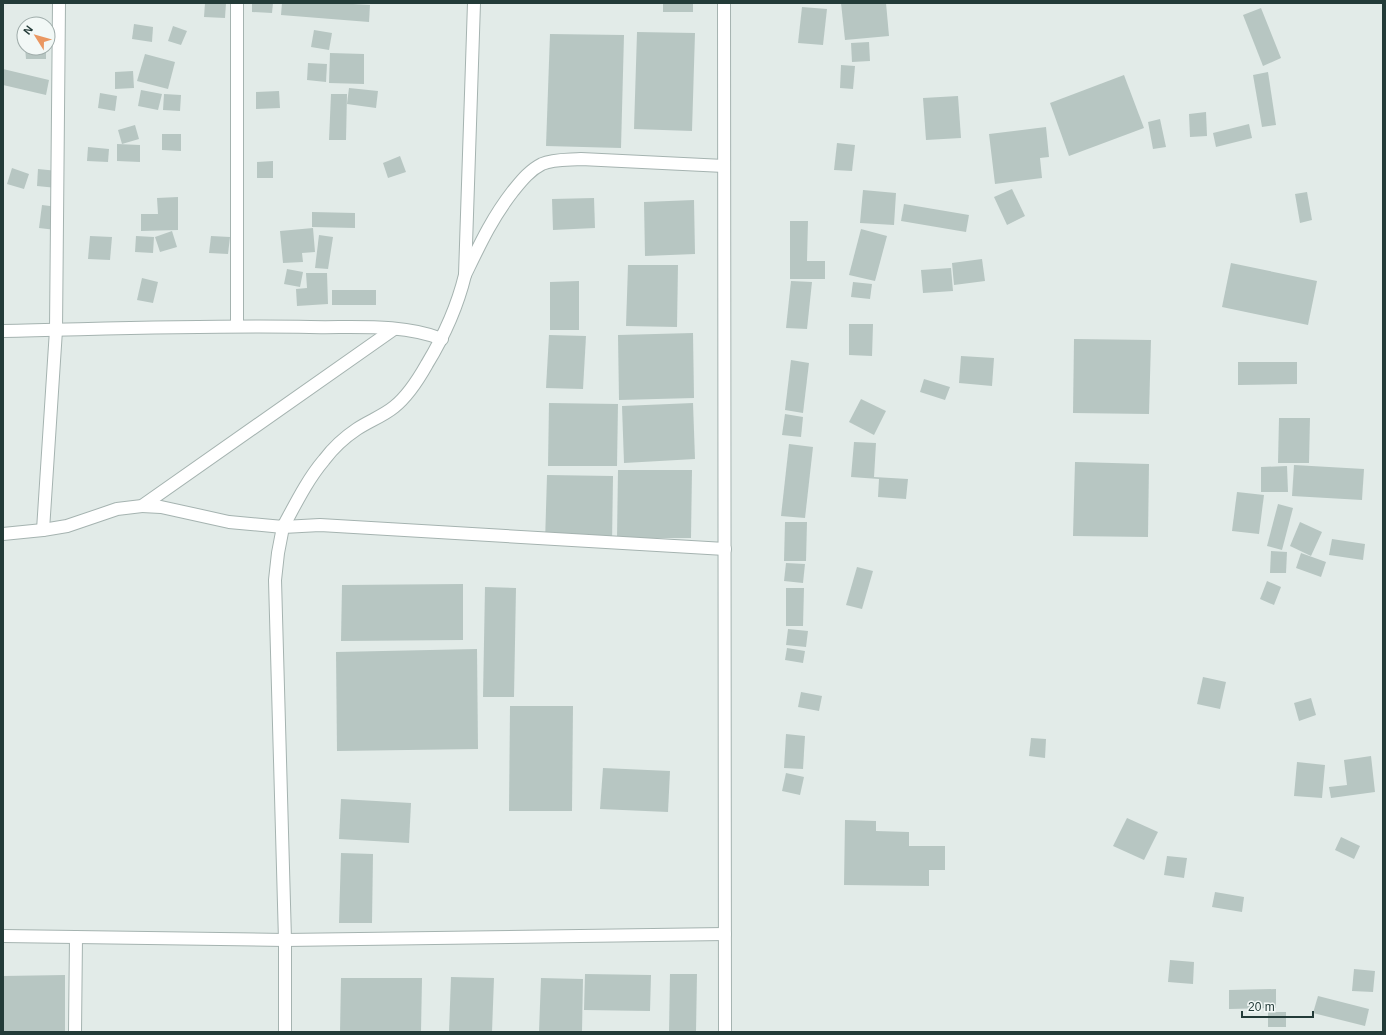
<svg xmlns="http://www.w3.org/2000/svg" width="1386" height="1035" font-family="Arial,sans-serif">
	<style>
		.building { fill: #b7c6c2 }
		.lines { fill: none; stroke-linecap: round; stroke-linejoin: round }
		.lane-casing { stroke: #a5b3b0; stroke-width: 14 }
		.street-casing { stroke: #a5b3b0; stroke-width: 14 }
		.lane { stroke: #fff; stroke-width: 12 }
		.street { stroke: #fff; stroke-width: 12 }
	</style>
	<rect width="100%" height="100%" fill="#e2ebe8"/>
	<g class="building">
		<path d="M205 3H226L225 18 204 17Z"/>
		<path d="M252 3H273L272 13 252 12Z"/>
		<path d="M282 3H336L370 5 369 22 281 15Z"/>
		<rect x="663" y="3" width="30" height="9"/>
		<path d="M841 3H886L889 36 845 40Z"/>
		<path d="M802 7 827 9 823 45 798 43Z"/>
		<path d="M1261 8 1281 58 1263 66 1243 15Z"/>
		<path d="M134 24 153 27 152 42 132 39Z"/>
		<path d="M173 26 187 31 181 45 168 41Z"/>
		<path d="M314 30 332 33 329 50 311 47Z"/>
		<path d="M637 32 695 33 692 131 634 129Z"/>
		<path d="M550 34 624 35 621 148 546 146Z"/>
		<path d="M869 42 870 61 852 62 851 43Z"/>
		<path d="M25 48H46V59H26Z"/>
		<path d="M330 53 364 54V84L329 83Z"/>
		<path d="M145 54 175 62 168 89 137 81Z"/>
		<path d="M308 63 327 64 326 82 307 80Z"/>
		<path d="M841 65 855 66 853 89 840 88Z"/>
		<path d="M3 69 49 80 46 95 3 85Z"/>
		<path d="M133 71 134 88 115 89V72Z"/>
		<path d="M1268 72 1276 125 1262 127 1253 75Z"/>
		<path d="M1124 75 1144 128 1069 156 1050 103Z"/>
		<path d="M349 88 378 91 376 108 347 104Z"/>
		<path d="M141 90 162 94 158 110 138 106Z"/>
		<path d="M279 91 280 108 256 109V92Z"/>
		<path d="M100 93 117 96 115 111 98 108Z"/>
		<path d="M164 94 181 95 180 111 163 110Z"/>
		<path d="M331 94H347L346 140H329Z"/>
		<path d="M958 96 961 138 926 140 923 98Z"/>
		<path d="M1206 112 1207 136 1190 137 1189 114Z"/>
		<path d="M1160 119 1166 147 1153 149 1148 122Z"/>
		<path d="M1249 124 1252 138 1216 147 1213 133Z"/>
		<path d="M135 125 139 139 122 144 118 130Z"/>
		<path d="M1046 127 1049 157 1040 158 1042 178 995 184 989 134Z"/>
		<path d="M162 134H181V151L162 150Z"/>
		<path d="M837 143 855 145 852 171 834 170Z"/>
		<path d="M117 144 140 145V162L117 161Z"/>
		<path d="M88 147 109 149 108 162 87 161Z"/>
		<path d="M400 156 406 172 388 178 383 163Z"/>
		<path d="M273 161V178H257V162Z"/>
		<path d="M12 168 29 174 24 189 7 184Z"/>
		<path d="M38 169 58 171 57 188 37 186Z"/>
		<path d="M1012 189 1025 216 1007 225 994 197Z"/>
		<path d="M863 190 896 193 894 225 860 223Z"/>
		<path d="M1307 192 1312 220 1300 223 1295 194Z"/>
		<path d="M178 197V230L141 231V214H158L157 198Z"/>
		<path d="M594 198 595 228 553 230 552 199Z"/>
		<path d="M694 200 695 254 645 256 644 202Z"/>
		<path d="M904 204 969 215 966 232 901 221Z"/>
		<path d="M42 205 58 207 56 230 39 228Z"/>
		<path d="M312 212 355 213V228L312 227Z"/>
		<path d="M790 221H808L807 261H825V279H790Z"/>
		<path d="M313 228 315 252 302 253 303 262 283 263 280 231Z"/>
		<path d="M861 229 887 236 875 281 849 275Z"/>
		<path d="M172 231 177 247 160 252 155 237Z"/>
		<path d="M319 235 333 237 328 269 315 268Z"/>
		<path d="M90 236 112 237 110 260 88 259Z"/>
		<path d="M136 236 154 237 153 253 135 252Z"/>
		<path d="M211 236 230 237 228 254 209 253Z"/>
		<path d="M982 259 985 281 954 285 952 263Z"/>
		<path d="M1231 263 1317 281 1308 325 1222 307Z"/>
		<path d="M628 265H678L677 327 626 326Z"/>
		<path d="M951 268 953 291 923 293 921 270Z"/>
		<path d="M287 269 303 272 300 287 284 284Z"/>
		<path d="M306 273H327L328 304 297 306 296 289 307 288Z"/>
		<path d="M142 278 158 282 153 303 137 300Z"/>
		<path d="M579 281V330H550V282Z"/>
		<path d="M791 281 812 282 807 329 786 328Z"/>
		<path d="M853 282 872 284 870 299 851 297Z"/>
		<rect x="332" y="290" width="44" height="15"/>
		<path d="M849 324H873L872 356 849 355Z"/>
		<path d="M693 333 694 398 619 400 618 335Z"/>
		<path d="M549 335 586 336 583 389 546 388Z"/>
		<path d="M1074 339 1151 340 1149 414 1073 413Z"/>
		<path d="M961 356 994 358 992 386 959 383Z"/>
		<path d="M791 360 809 363 803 413 785 410Z"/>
		<path d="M1238 362H1297V384L1238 385Z"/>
		<path d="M924 379 950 387 945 400 920 392Z"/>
		<path d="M861 399 886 411 874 435 849 422Z"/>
		<path d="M549 403 618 404 617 466H548Z"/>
		<path d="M693 403 695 459 624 463 622 406Z"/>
		<path d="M785 414 803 417 801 437 782 435Z"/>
		<path d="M1279 418H1310L1309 463H1278Z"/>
		<path d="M854 442 876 443 874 477 908 479 906 499 878 497 879 479 851 477Z"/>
		<path d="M789 444 813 447 805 518 781 516Z"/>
		<path d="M1075 462 1149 464 1148 537 1073 536Z"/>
		<path d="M1294 465 1364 469 1362 500 1292 496Z"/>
		<path d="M1287 466 1288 492H1261V467Z"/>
		<path d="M618 470H692L691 538H617Z"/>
		<path d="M547 475 613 476 612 544 545 543Z"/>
		<path d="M1237 492 1264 495 1259 534 1232 531Z"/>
		<path d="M1278 504 1293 508 1282 550 1267 546Z"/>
		<path d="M785 522H807L806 561H784Z"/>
		<path d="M1300 522 1322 532 1311 556 1290 546Z"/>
		<path d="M1332 539 1365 544 1363 560 1329 555Z"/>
		<path d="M1271 551 1287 552 1286 573H1270Z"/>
		<path d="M1301 553 1326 562 1321 577 1296 568Z"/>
		<path d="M786 563 805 564 803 583 784 581Z"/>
		<path d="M857 567 873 571 862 609 846 605Z"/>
		<path d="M1267 581 1281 587 1274 605 1260 599Z"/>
		<path d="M463 584V640L341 641 342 585Z"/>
		<path d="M485 587 516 588 514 697H483Z"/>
		<path d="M786 588H804L803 626H786Z"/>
		<path d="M788 629 808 631 806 647 786 645Z"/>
		<path d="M787 648 805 651 803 663 785 660Z"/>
		<path d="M477 649 478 749 337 751 336 652Z"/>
		<path d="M1203 677 1226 682 1220 709 1197 704Z"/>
		<path d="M801 692 822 696 819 711 798 707Z"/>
		<path d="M1311 698 1316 715 1299 721 1294 703Z"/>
		<path d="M510 706H573L572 811H509Z"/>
		<path d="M786 734 805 736 803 769 784 768Z"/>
		<path d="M1031 738 1046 739 1045 758 1029 756Z"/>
		<path d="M1371 756 1375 792 1331 798 1329 787 1347 785 1344 760Z"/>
		<path d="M1297 762 1325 765 1322 798 1294 796Z"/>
		<path d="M603 768 670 771 668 812 600 809Z"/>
		<path d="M786 773 804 777 800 795 782 791Z"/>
		<path d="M341 799 411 803 409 843 339 839Z"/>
		<path d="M1127 818 1158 832 1144 860 1113 846Z"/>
		<path d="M845 820 876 821V831L909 832V846H945V870H929V886L844 885Z"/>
		<path d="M1341 837 1360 846 1354 859 1335 850Z"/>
		<path d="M341 853 373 854 372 923H339Z"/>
		<path d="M1167 856 1187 858 1184 878 1164 875Z"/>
		<path d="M1215 892 1244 897 1242 912 1212 907Z"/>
		<path d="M1170 960 1194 962 1193 984 1168 982Z"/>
		<path d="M1354 969 1375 971 1373 992 1352 991Z"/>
		<path d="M585 974 651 975 650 1011 584 1010Z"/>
		<path d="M670 974H697L696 1032H669Z"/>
		<path d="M65 975V1032H3V976Z"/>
		<path d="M451 977 494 978 492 1032H449Z"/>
		<path d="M341 978H422L421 1032H340Z"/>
		<path d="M541 978 583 979 582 1032H539Z"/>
		<path d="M1276 989V1008L1229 1009V990Z"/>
		<path d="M1318 996 1369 1009 1365 1026 1313 1013Z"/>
		<rect x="1268" y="1012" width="18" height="15"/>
	</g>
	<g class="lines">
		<defs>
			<g id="lane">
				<path d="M465 275C480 244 492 218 513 191 522 180 530 170 542 164 553 159 569 160 581 159L724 166"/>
				<path d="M3 936 285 940 725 934"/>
				<path d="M75 1032 76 937"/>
				<path d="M285 1032V940L275 580 278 553 283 527 320 525 725 549"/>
			</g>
			<g id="street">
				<path d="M724 3 725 1032"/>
				<path d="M237 326V3"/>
				<path d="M3 331C105 329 207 325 310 327 353 328 401 323 442 339"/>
				<path d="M142 506 161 507 229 522 283 527C295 505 307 480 324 460 333 448 345 437 357 429 369 421 383 416 394 407 408 396 418 380 427 364 444 336 457 308 465 275L474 3"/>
				<path d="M43 530 56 330 59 3"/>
				<path d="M3 534 43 530 67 526 117 509 142 506 394 329"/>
			</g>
		</defs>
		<use href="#lane" class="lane-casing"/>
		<use href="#street" class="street-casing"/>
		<use href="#lane" class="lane"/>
		<use href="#street" class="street"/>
	</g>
	<rect width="1386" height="1035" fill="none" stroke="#233b38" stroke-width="8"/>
	<g transform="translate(36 36) rotate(307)"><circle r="19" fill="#f2f8f6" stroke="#9facaa"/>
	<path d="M0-3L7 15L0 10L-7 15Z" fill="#ea9761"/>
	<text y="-6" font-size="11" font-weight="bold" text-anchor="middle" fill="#233b38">N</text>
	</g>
	<path d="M1242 1011v6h71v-6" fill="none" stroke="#233b38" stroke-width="2"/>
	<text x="1248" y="1011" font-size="12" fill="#233b38" stroke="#f2f8f6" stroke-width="3" paint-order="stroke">20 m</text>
</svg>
